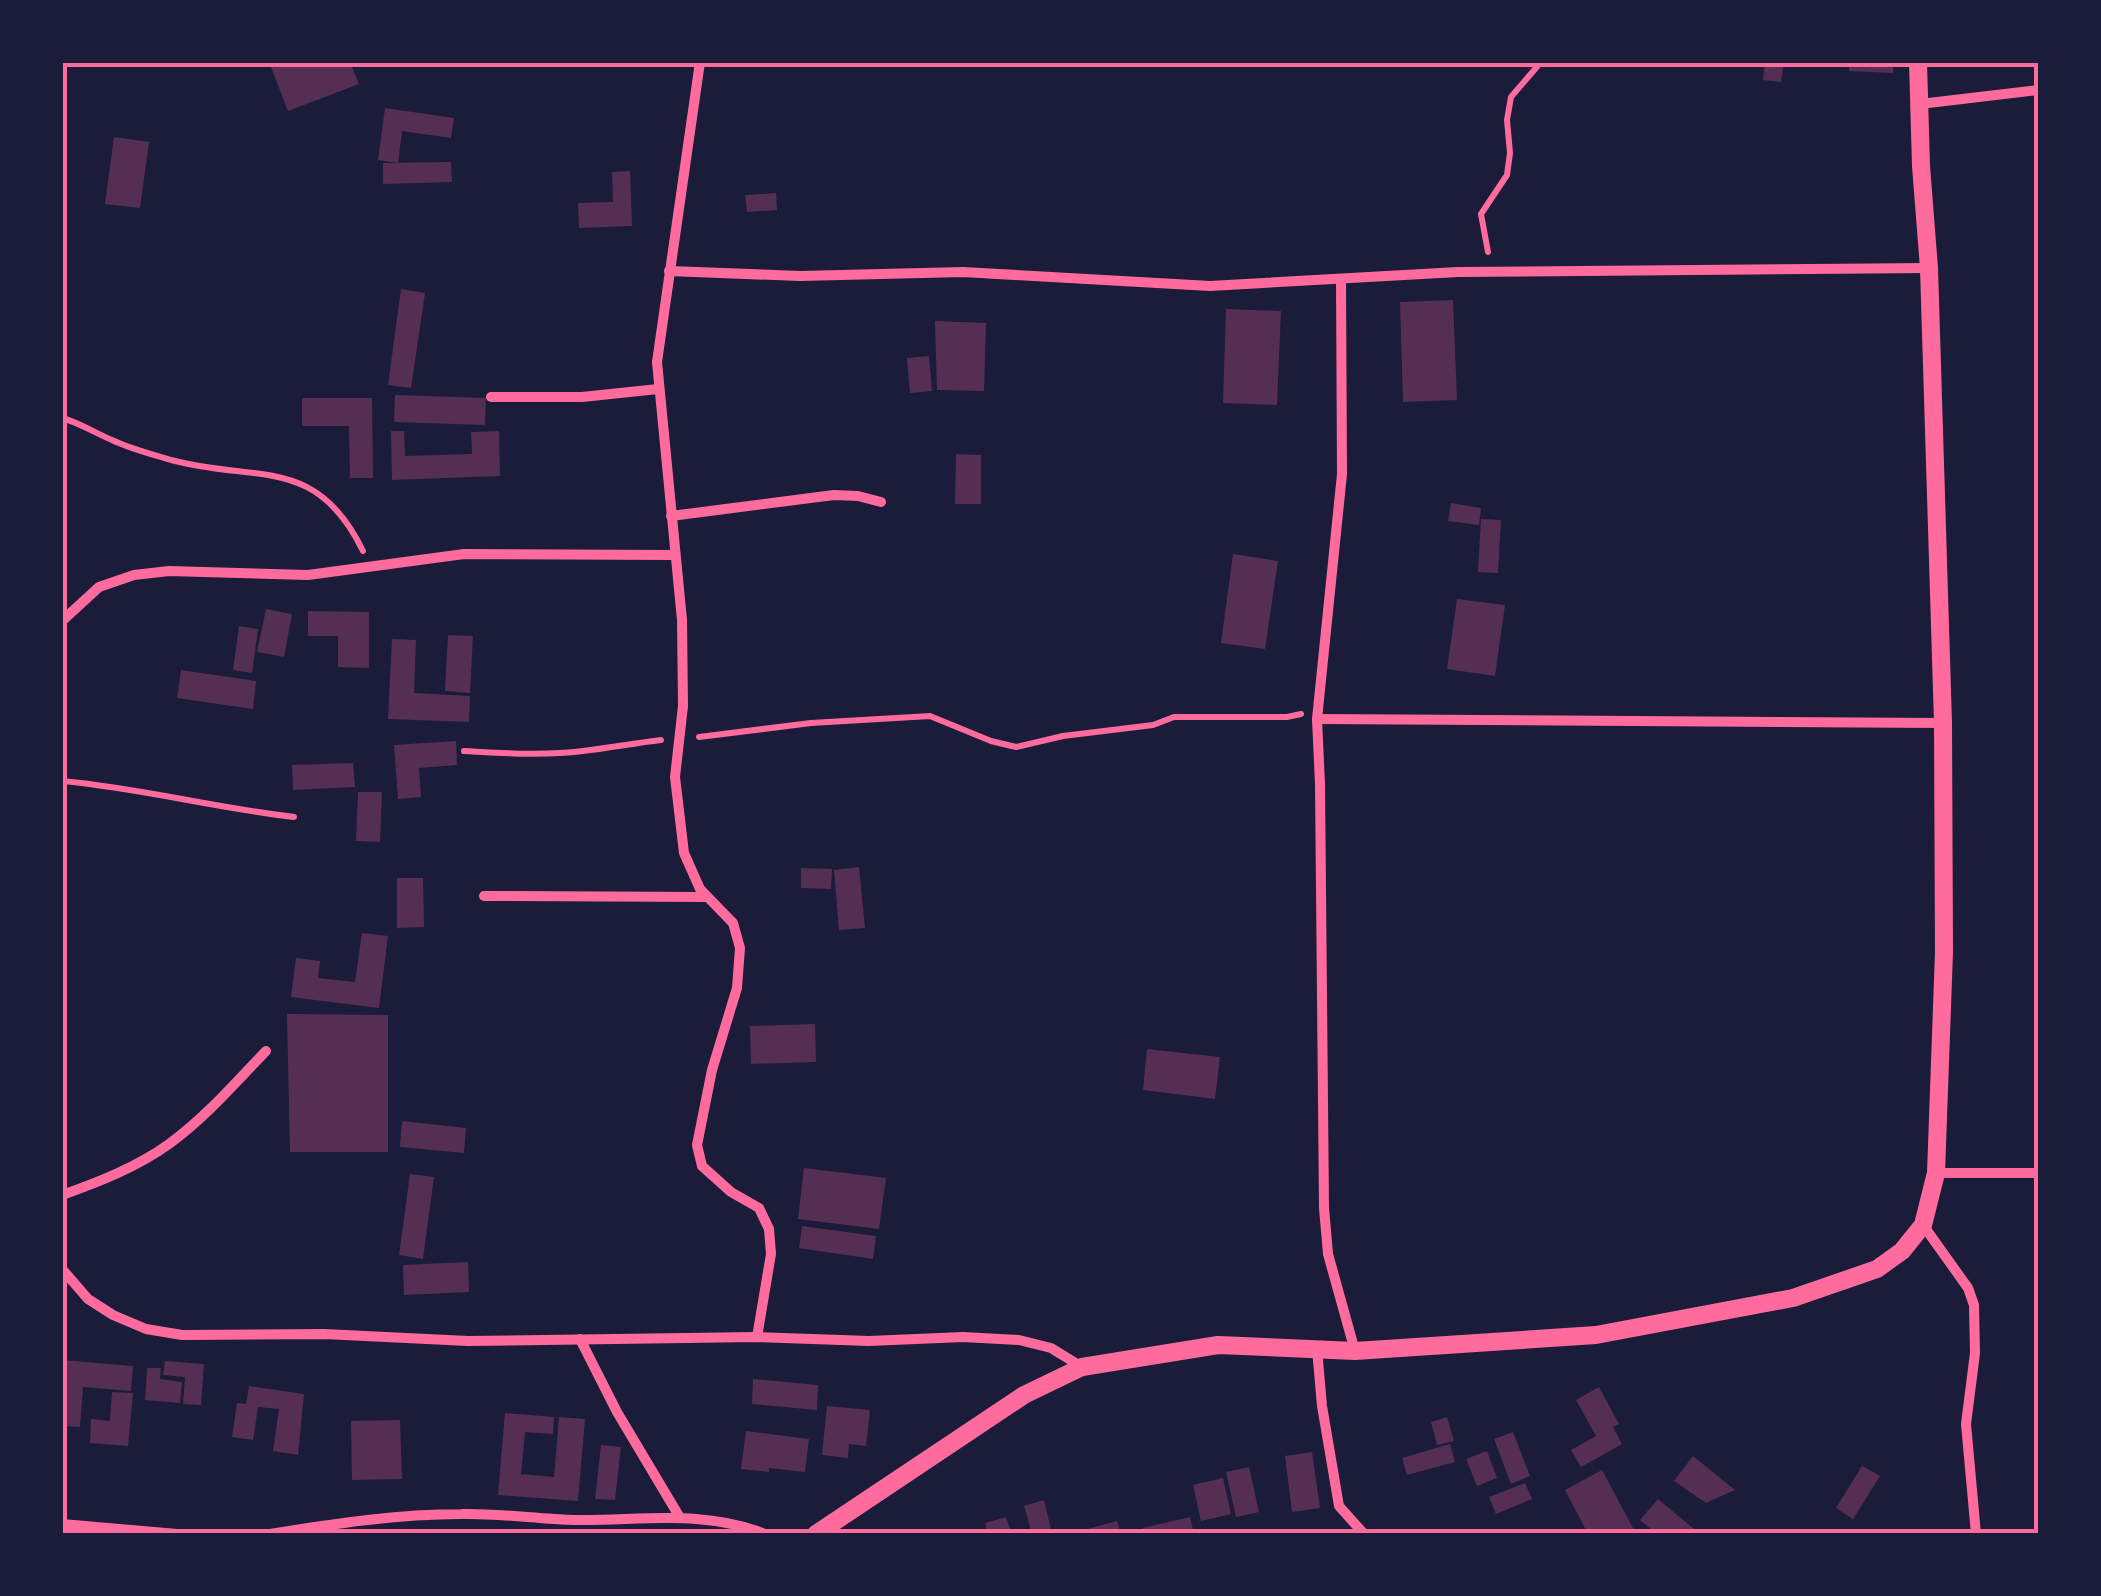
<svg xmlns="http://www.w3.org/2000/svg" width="2101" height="1596" font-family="'Zilla Slab',serif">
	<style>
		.building { fill: #542f53 }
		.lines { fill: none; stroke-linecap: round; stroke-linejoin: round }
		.path { stroke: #ff6b9d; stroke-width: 6 }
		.minor { stroke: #ff6b9d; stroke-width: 10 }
		.tertiary { stroke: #ff6b9d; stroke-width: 18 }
		.neatline { fill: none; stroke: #ff6b9d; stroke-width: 4 }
	</style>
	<rect width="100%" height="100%" fill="#1b1b3a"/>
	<g class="building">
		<path d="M269 62H350L359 84 288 111Z"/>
		<path d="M1765 62H1784L1781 82 1763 80Z"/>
		<path d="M1849 62H1893V73L1849 71Z"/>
		<path d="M385 108 454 118 451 138 402 131 398 163 378 160Z"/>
		<path d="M114 137 149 142 140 208 105 204Z"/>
		<path d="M451 162 452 182 383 184V163Z"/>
		<path d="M630 171 632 226 579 228 578 203 613 202 612 172Z"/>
		<path d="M776 193 777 210 747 212 745 195Z"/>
		<path d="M401 289 425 293 411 388 388 385Z"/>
		<path d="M1453 300 1457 400 1403 402 1400 302Z"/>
		<path d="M1226 309 1281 311 1277 405 1223 403Z"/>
		<path d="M935 321 986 323 984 391 937 390Z"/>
		<path d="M929 356 932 391 910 393 907 358Z"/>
		<path d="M395 395 486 398 485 425 394 422Z"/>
		<path d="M302 398H372L373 478H350L349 426H302Z"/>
		<path d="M391 431H404L405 456 472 454 471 432 499 431 500 476 392 480Z"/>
		<path d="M956 454 981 455V504H955Z"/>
		<path d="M1451 503 1481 508 1479 525 1448 521Z"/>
		<path d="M1481 519 1501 520 1498 573 1478 572Z"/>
		<path d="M1233 554 1278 561 1265 649 1221 643Z"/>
		<path d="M1457 599 1505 605 1495 676 1447 669Z"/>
		<path d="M266 609 292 614 284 657 257 652Z"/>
		<path d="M308 611 369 612V668L338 667V636H308Z"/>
		<path d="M239 626 258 629 252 673 233 670Z"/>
		<path d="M448 635 473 636 470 693 445 691Z"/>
		<path d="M392 639 416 640 414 693 470 696 469 722 388 719Z"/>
		<path d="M181 670 256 681 253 709 177 698Z"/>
		<path d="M456 741 457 765 419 768 421 797 398 799 394 745Z"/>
		<path d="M353 763 355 787 293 790 292 765Z"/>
		<path d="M358 792H382L380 842 356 841Z"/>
		<path d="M859 867 865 928 839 930 834 870Z"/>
		<path d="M801 868 832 869 831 889 801 888Z"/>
		<path d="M397 878H423L424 927 397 928Z"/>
		<path d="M362 933 388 936 379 1008 291 997 296 958 320 961 318 978 355 982Z"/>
		<path d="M287 1014 388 1015V1152H290Z"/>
		<path d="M815 1024 816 1062 751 1064 750 1026Z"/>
		<path d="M1147 1049 1220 1057 1215 1099 1143 1090Z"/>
		<path d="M402 1121 466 1128 464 1153 400 1147Z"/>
		<path d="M804 1168 886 1178 879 1229 798 1219Z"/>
		<path d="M410 1174 434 1177 423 1259 399 1255Z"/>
		<path d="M802 1226 876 1236 873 1259 799 1248Z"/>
		<path d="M468 1262 469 1292 404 1295 403 1265Z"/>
		<path d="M62 1360 133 1366 131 1391 83 1387 80 1427 62 1426Z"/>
		<path d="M165 1361 204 1364 201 1405 183 1404 185 1377 163 1375Z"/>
		<path d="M147 1368H161L160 1379 182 1382 180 1403 145 1400Z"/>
		<path d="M753 1379 818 1385 817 1410 752 1404Z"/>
		<path d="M249 1386 304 1394 298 1455 273 1451 279 1409 258 1407 253 1440 232 1437 237 1403 246 1404Z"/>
		<path d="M1599 1387 1619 1424 1613 1427 1622 1444 1581 1467 1571 1450 1596 1436 1576 1400Z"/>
		<path d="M112 1392 133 1393 128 1446 90 1443 91 1419 110 1421Z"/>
		<path d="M827 1406 870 1410 866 1446 849 1444 848 1458 822 1455Z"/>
		<path d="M505 1413 554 1417 553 1434 525 1432 521 1474 554 1477 559 1417 585 1419 578 1501 498 1495Z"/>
		<path d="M1447 1417 1454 1441 1437 1445 1431 1422Z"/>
		<path d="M400 1420 402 1479 352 1480 351 1421Z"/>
		<path d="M746 1431 809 1439 805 1472 769 1468V1472L741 1469Z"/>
		<path d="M1513 1432 1530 1476 1511 1484 1494 1439Z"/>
		<path d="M1450 1444 1455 1462 1407 1475 1402 1458Z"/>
		<path d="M601 1445 621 1447 615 1500 595 1499Z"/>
		<path d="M1487 1451 1497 1478 1477 1486 1466 1459Z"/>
		<path d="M1312 1452 1320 1508 1292 1512 1285 1456Z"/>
		<path d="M1693 1456 1735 1490 1706 1503 1674 1481Z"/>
		<path d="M1862 1466 1880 1476 1853 1519 1836 1508Z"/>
		<path d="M1249 1467 1259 1512 1236 1517 1226 1472Z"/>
		<path d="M1602 1470 1634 1530 1627 1534H1588L1565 1490Z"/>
		<path d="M1223 1478 1231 1514 1201 1521 1193 1485Z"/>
		<path d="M1525 1483 1532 1499 1496 1514 1489 1497Z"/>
		<path d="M1658 1499 1700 1534H1657L1640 1520Z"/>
		<path d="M1044 1500 1052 1534H1032L1024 1506Z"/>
		<path d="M1006 1517 1012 1534H988L985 1523Z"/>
		<path d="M1190 1517 1194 1534H1144L1143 1528Z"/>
		<path d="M1117 1521 1121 1534H1076V1532Z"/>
	</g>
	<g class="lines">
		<g class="path">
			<path d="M1488 252 1481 214 1507 175 1510 153 1507 120 1511 97 1541 62"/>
			<path d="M62 418C80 423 95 433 112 440 131 449 151 454 171 460 256 483 316 454 363 551"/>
			<path d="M699 737 811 723 930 716 991 741 1016 747 1063 736 1153 725 1174 717H1287L1301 714"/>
			<path d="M464 751C503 753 543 756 583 751 609 748 635 743 661 740"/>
			<path d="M62 781C140 788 216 808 294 817"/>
		</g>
		<g class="minor">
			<path d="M700 62 657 362 682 620 683 706 675 777 684 853 700 889 733 923 740 948 737 988 712 1070 697 1145 702 1166 731 1192 759 1208 769 1229 771 1254 757 1337"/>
			<path d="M1920 104 2038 90"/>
			<path d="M669 271 800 276 963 272 1210 286 1458 272 1929 268"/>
			<path d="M1341 280 1342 474 1317 719 1320 784 1324 1208 1328 1254 1355 1351"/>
			<path d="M491 397H582L658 389"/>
			<path d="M671 516 834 495 858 496 881 502"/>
			<path d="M62 621 99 587 134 575 169 571 308 575 464 554 675 555"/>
			<path d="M1317 719 1943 723"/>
			<path d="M484 896 706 897"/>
			<path d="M1936 1173H2038"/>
			<path d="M62 1195C99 1182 137 1167 169 1144 205 1118 235 1083 266 1051"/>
			<path d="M1923 1225 1968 1288 1974 1305 1975 1353 1966 1424 1976 1534"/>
			<path d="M62 1269 88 1299 113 1315 146 1329 182 1335 324 1334 468 1341 757 1337 869 1341 963 1337 1019 1340 1051 1348 1082 1367"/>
			<path d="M580 1339 617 1412 679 1516"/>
			<path d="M1317 1349 1322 1406 1339 1506 1364 1534"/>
			<path d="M62 1524 177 1534"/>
			<path d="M270 1534C332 1524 398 1514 461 1514 499 1513 537 1519 575 1520 640 1521 703 1509 765 1534"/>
		</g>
		<path class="tertiary" d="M816 1534 1024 1395 1082 1367 1218 1345 1355 1351 1596 1335 1793 1298 1877 1269 1902 1251 1923 1225 1936 1173 1944 952 1943 723 1929 268 1921 166 1918 62"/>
	</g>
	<rect width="2101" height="1596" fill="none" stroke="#1b1b3a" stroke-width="130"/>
	<rect x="65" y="65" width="1971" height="1466" class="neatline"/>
</svg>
